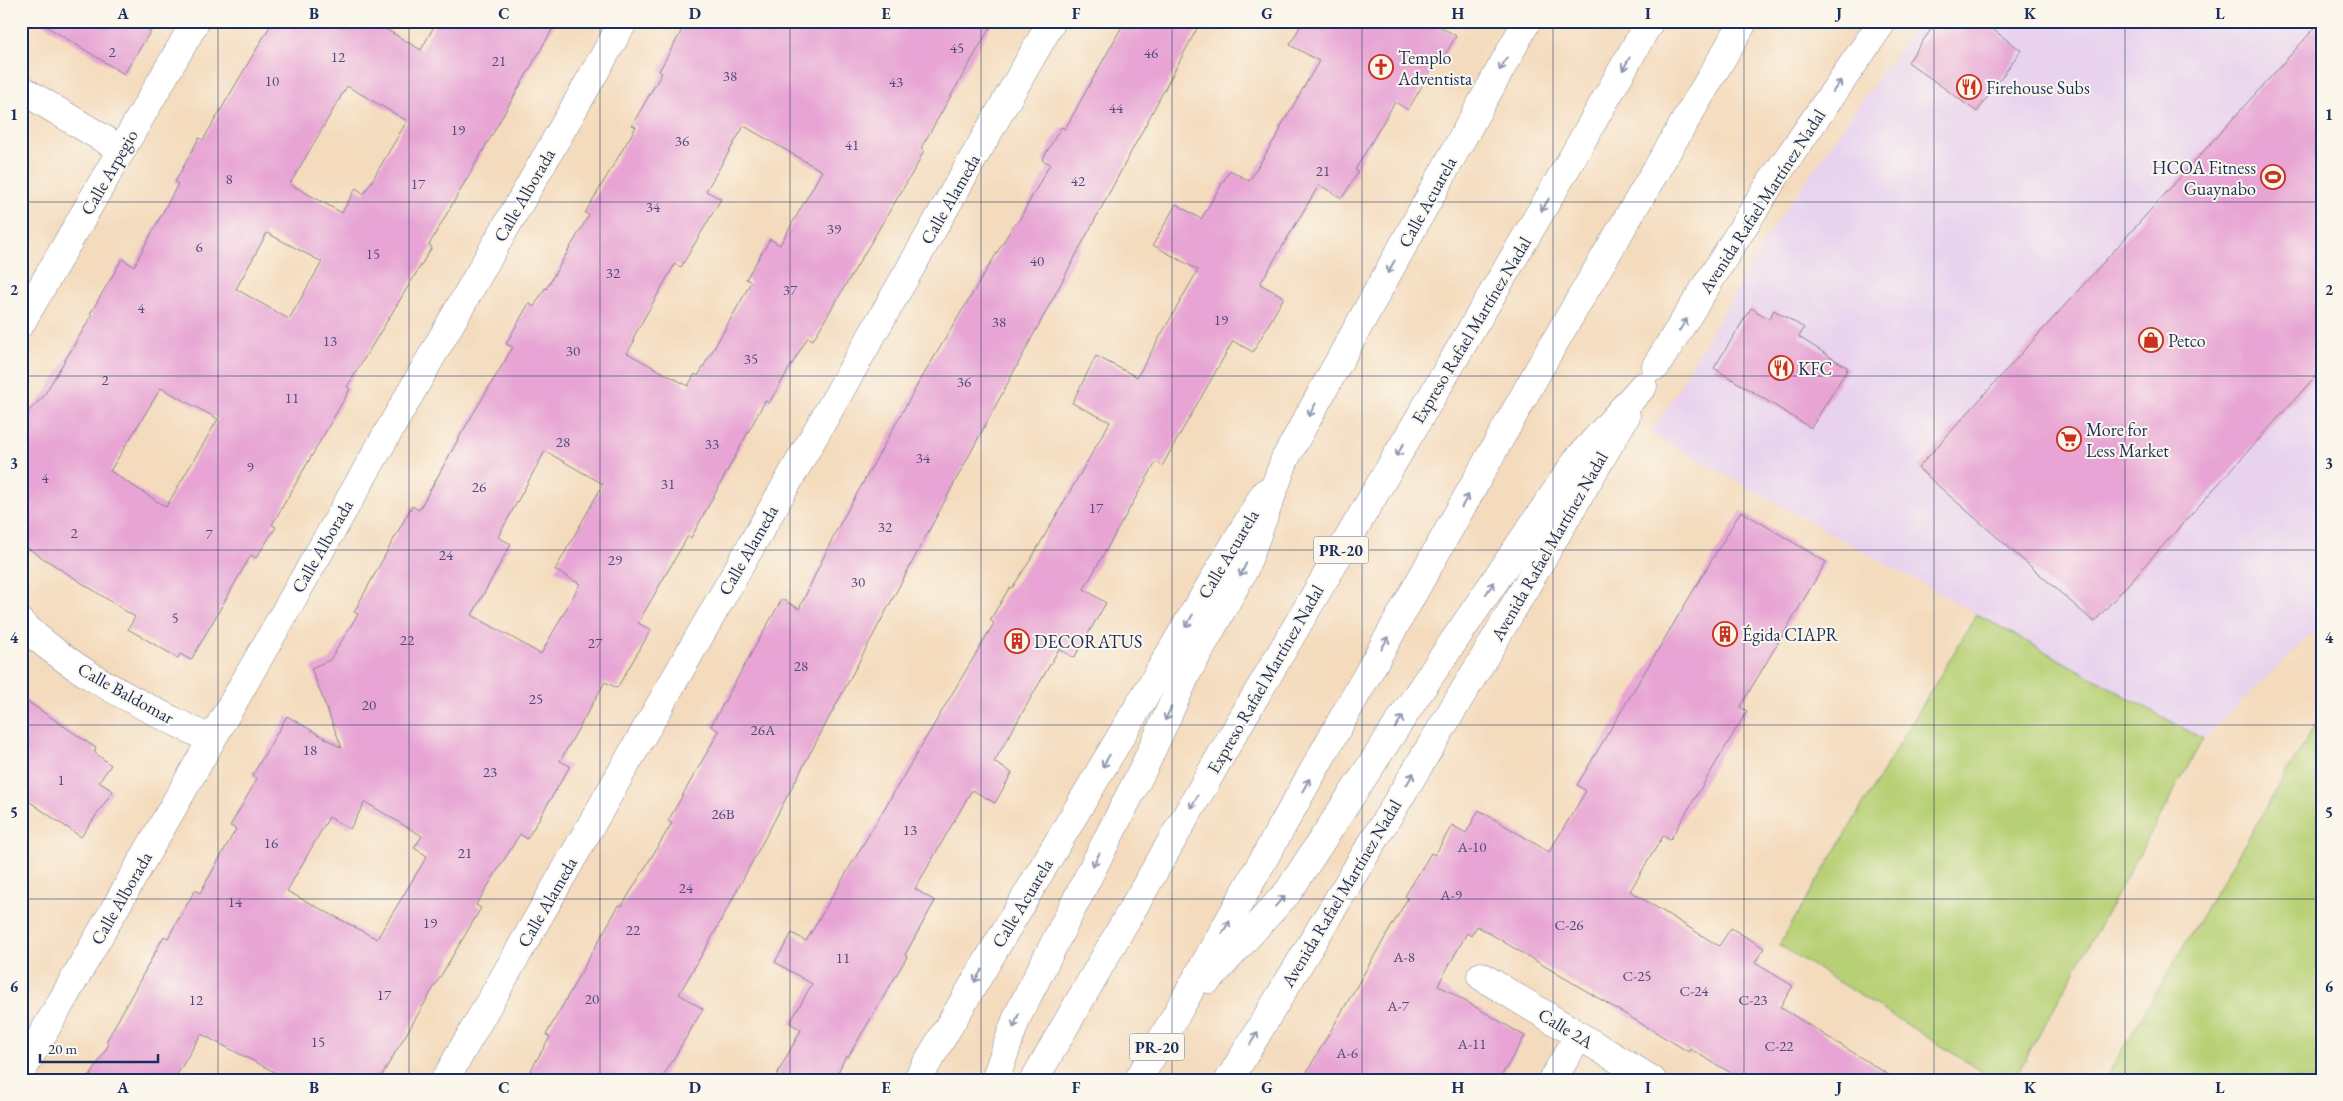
<svg xmlns="http://www.w3.org/2000/svg" width="2343" height="1101" font-family="'EB Garamond',serif">
	<style>
		.built { fill: #e8d2ee }
		.green { fill: #b7d075; stroke: #69806a }
		.building { fill: #e7a4d4; fill-rule: evenodd }
		.lines { fill: none; stroke-linecap: round; stroke-linejoin: round }
		.minor-casing { stroke: #88858e; stroke-width: 29 }
		.tertiary-casing { stroke: #88858e; stroke-width: 29 }
		.motorway-casing { stroke: #88858e; stroke-width: 29 }
		.minor { stroke: #fff; stroke-width: 28 }
		.tertiary { stroke: #fff; stroke-width: 28 }
		.motorway { stroke: #fff; stroke-width: 28 }
		.oneway { stroke: #8d97ae }
		.grid { fill: none; stroke: #1b2f5e; stroke-width: 1; stroke-opacity: 0.55 }
		.labels { text-anchor: middle; dominant-baseline: central; stroke-width: 4; stroke-linejoin: round; paint-order: stroke }
		.number-label { font-size: 15px; fill: #4e4c7c }
		.shield { fill: #fbf7ec; stroke: #5e6b89; stroke-width: 1 }
		.shield-label { font-size: 16px; font-weight: bold; fill: #1b2f5e }
		.poi-label { font-size: 18px; fill: #1b2f5e; stroke: #fbf7ec; text-anchor: start }
		.street-label { font-size: 18px; fill: #1b2f5e; stroke: #fbf7ec }
		.neatline { fill: none; stroke: #1b2f5e; stroke-width: 2 }
		.grid-label { font-size: 16px; text-anchor: middle; font-weight: bold; fill: #1b2f5e }
	</style>
	<rect width="100%" height="100%" fill="#fbf7ec"/>
	<filter id="ink" filterUnits="userSpaceOnUse"><feTurbulence type="fractalNoise" baseFrequency=".02" numOctaves="2"/><feDisplacementMap in="SourceGraphic" scale="10" xChannelSelector="R" yChannelSelector="G"/><feConvolveMatrix kernelMatrix="1 2 1 2 8 2 1 2 1" color-interpolation-filters="sRGB"/></filter>
	<filter id="wash" filterUnits="userSpaceOnUse"><feTurbulence type="fractalNoise" baseFrequency=".0096" numOctaves="4" result="noise"/><feDisplacementMap in="SourceGraphic" scale="20" xChannelSelector="R" yChannelSelector="G"/><feGaussianBlur stdDeviation="1.12" result="paint"/><feColorMatrix in="noise" values="0 0 0 0 0 0 0 0 0 0 0 0 0 0 0 0 0 1.4 0 .05"/><feComposite in="paint" operator="in"/></filter>
	<g filter="url(#wash)">
		<rect width="100%" height="100%" fill="#f4dbbd"/>
		<path class="built" d="M1918 21H2322V623L2203 739 1651 434 1770 232Z"/>
		<g class="green">
			<path d="M1977 614 2203 739 2014 1080H1996L1779 945Z"/>
			<path d="M2322 714V1080H2104Z"/>
		</g>
		<g id="blocks">
			<g class="building">
				<path d="M38 21H157L124 74Z"/>
				<path d="M273 21H372L421 50 437 21H557L429 245 432 247 347 387 350 389 272 525 276 527 256 558 251 555 191 660 180 654 178 658 128 629 135 617 21 544V418L43 397 92 315 90 314 122 259 134 266 178 184 175 182 199 138 203 140ZM347 86 407 121 364 194 356 188 342 213 290 184ZM267 233 322 262 289 319 236 289ZM161 388 218 419 166 507 110 471Z"/>
				<path d="M687 21H994L921 148 924 150 917 165 813 340 808 337 769 403 765 401 691 538 688 536 638 623 651 630 617 688 605 682 560 761 570 766 527 839 520 834 476 905 481 908 379 1080H290L201 1034 174 1080H88L109 1044 106 1042 164 936 168 938 195 890 200 893 236 829 230 826 257 779 252 776 287 716 342 748 311 668 330 660 358 614 354 612 412 506 419 510 460 436 513 347 506 344 529 303 534 307 545 288 546 289 589 215 585 213 636 127 632 125 662 73 659 71ZM744 126 822 171 780 245 770 239 746 279 751 282 741 301 698 376 695 374 688 386 627 353 635 340 633 338 675 264 681 267 721 199 706 191ZM545 451 603 484 555 570 580 584 541 654 472 615 511 544 498 537ZM365 802 422 836 414 848 427 856 377 939 287 891 329 817 350 829Z"/>
				<path d="M1125 21H1201L711 939 679 994 703 1009 661 1080H525L550 1037 546 1035 594 949 619 905 622 906 672 823 668 821 719 731 711 726 739 675 782 599 799 609 835 533 918 384 1013 226 1019 220 1050 164 1042 160 1061 127 1065 129Z"/>
				<path d="M1303 21H1431L1456 36 1441 62 1437 60 1408 110 1395 102 1355 170 1358 172 1342 198 1319 185 1260 284 1284 297 1253 352 1233 341 1162 466 1156 462 1084 589 1106 603 1074 658 1059 649 994 762 1012 773 995 803 972 790 915 889 935 901 905 955 907 957 848 1057 846 1056 834 1080H774L801 1030 790 1023 812 984 775 962 792 933 806 941 994 623 990 620 1010 587 1012 588 1031 559 1110 422 1072 403 1096 356 1137 377 1198 270 1153 245 1176 204 1201 219 1230 170 1249 181 1281 129 1280 128 1319 61 1290 45Z"/>
				<path d="M1937 21H1981L2021 50 1977 112 1908 62Z"/>
				<path d="M2321 21 2322 369 2094 622 1918 468Z"/>
				<path d="M1751 308 1769 319 1774 310 1804 328 1799 337 1848 368 1811 428 1714 368Z"/>
				<path d="M1741 511 1826 562 1740 707 1747 711 1670 840 1663 836 1630 891 1719 946 1731 928 1764 948 1755 963 1793 986 1780 1007 1897 1080H1743L1690 1049 1689 1052 1477 926 1471 936 1467 933 1438 985 1525 1036 1499 1080H1302L1408 898 1405 896 1431 853 1435 855 1452 825 1466 833 1479 810 1549 852 1586 791 1577 785Z"/>
				<path d="M21 697 96 748 94 752 111 765 99 782 113 791 81 837 21 796Z"/>
			</g>
		</g>
	</g>
	<g filter="url(#ink)">
		<use href="#blocks" fill-opacity="0" stroke="#88858e" stroke-width="1"/>
		<g class="lines">
			<defs>
				<g id="minor">
					<path d="M21 89 122 150"/>
					<path d="M21 323 196 21"/>
					<path d="M21 623C75 675 145 706 211 740"/>
					<path d="M1481 976 1652 1080"/>
					<path d="M21 1072 624 21"/>
					<path d="M445 1080 1052 21"/>
					<path d="M917 1080 1265 493"/>
					<path d="M1229 1080 1485 656 1626 416"/>
					<path d="M1552 1080 1579 1036"/>
				</g>
				<g id="tertiary">
					<path d="M1656 366 1772 181 1883 21"/>
					<path d="M1285 459 1527 21"/>
				</g>
				<g id="motorway">
					<path d="M1209 979 1288 892 1419 692 1578 459 1643 386"/>
					<path d="M995 1080 1017 1017 1144 767 1187 673 1244 570 1285 459"/>
					<path d="M1034 1080 1239 724 1567 167 1650 21"/>
					<path d="M1138 1080 1176 1015 1547 355 1744 21"/>
				</g>
			</defs>
			<use href="#minor" class="minor-casing"/>
			<use href="#tertiary" class="tertiary-casing"/>
			<use href="#motorway" class="motorway-casing"/>
			<use href="#minor" class="minor"/>
			<use href="#tertiary" class="tertiary"/>
			<use href="#motorway" class="motorway"/>
		</g>
		<defs><path id="oneway-shaft" d="M-6 0H5M1.5-3L5.5 0L1.5 3" fill="none" stroke-width="1.6" stroke-linecap="round" stroke-linejoin="round" transform="scale(1.25)"/></defs>
		<g class="oneway">
			<use href="#oneway-shaft" transform="translate(1503 64) rotate(119)"/>
			<use href="#oneway-shaft" transform="translate(1626 64) rotate(119)"/>
			<use href="#oneway-shaft" transform="translate(1837 86) rotate(-54)"/>
			<use href="#oneway-shaft" transform="translate(1545 205) rotate(121)"/>
			<use href="#oneway-shaft" transform="translate(1391 267) rotate(119)"/>
			<use href="#oneway-shaft" transform="translate(1683 325) rotate(-57)"/>
			<use href="#oneway-shaft" transform="translate(1312 410) rotate(119)"/>
			<use href="#oneway-shaft" transform="translate(1400 450) rotate(121)"/>
			<use href="#oneway-shaft" transform="translate(1465 501) rotate(-61)"/>
			<use href="#oneway-shaft" transform="translate(1243 570) rotate(115)"/>
			<use href="#oneway-shaft" transform="translate(1490 588) rotate(-56)"/>
			<use href="#oneway-shaft" transform="translate(1189 621) rotate(121)"/>
			<use href="#oneway-shaft" transform="translate(1385 643) rotate(-61)"/>
			<use href="#oneway-shaft" transform="translate(1168 714) rotate(115)"/>
			<use href="#oneway-shaft" transform="translate(1399 722) rotate(-57)"/>
			<use href="#oneway-shaft" transform="translate(1106 761) rotate(121)"/>
			<use href="#oneway-shaft" transform="translate(1410 779) rotate(-59)"/>
			<use href="#oneway-shaft" transform="translate(1306 785) rotate(-61)"/>
			<use href="#oneway-shaft" transform="translate(1194 802) rotate(120)"/>
			<use href="#oneway-shaft" transform="translate(1096 860) rotate(117)"/>
			<use href="#oneway-shaft" transform="translate(1280 901) rotate(-48)"/>
			<use href="#oneway-shaft" transform="translate(1226 927) rotate(-61)"/>
			<use href="#oneway-shaft" transform="translate(978 976) rotate(121)"/>
			<use href="#oneway-shaft" transform="translate(1016 1021) rotate(111)"/>
			<use href="#oneway-shaft" transform="translate(1254 1038) rotate(-59)"/>
		</g>
	</g>
	<path class="grid" d="M218 21V1080M409 21V1080M600 21V1080M790 21V1080M981 21V1080M1172 21V1080M1362 21V1080M1553 21V1080M1744 21V1080M1934 21V1080M2125 21V1080M21 202H2322M21 376H2322M21 550H2322M21 725H2322M21 899H2322"/>
	<defs>
		<symbol id="church-ring" viewBox="-11 -11 22 22"><circle r="9.5" fill="#fbf7ec" stroke="#c8321e" stroke-width="1.5"/><path d="M-1.2-6h2.4v3.5h3.3v2.4h-3.3V6h-2.4V-.1h-3.3v-2.4h3.3Z" fill="#c8321e"/></symbol>
		<symbol id="restaurant-ring" viewBox="-11 -11 22 22"><circle r="9.5" fill="#fbf7ec" stroke="#c8321e" stroke-width="1.5"/><path d="M-5-6h1v4h1v-4h1v4h1v-4h1v5L-1.5 .5V6h-2V.5L-5-1ZM5-6V6H3V1.5H1.5Q1.5-4 5-6Z" fill="#c8321e"/></symbol>
		<symbol id="stadium-ring" viewBox="-11 -11 22 22"><circle r="9.5" fill="#fbf7ec" stroke="#c8321e" stroke-width="1.5"/><path d="M0-5a6.5 5 0 1 0 0 10a6.5 5 0 1 0 0-10ZM-3.5-1.8h7v3.6h-7Z" fill="#c8321e"/></symbol>
		<symbol id="shop-ring" viewBox="-11 -11 22 22"><circle r="9.5" fill="#fbf7ec" stroke="#c8321e" stroke-width="1.5"/><path d="M-5-2.5h2.3a2.7 3.5 0 0 1 5.4 0H5L5.5 6h-11ZM-1.5-2.5h3a1.5 2.3 0 0 0-3 0Z" fill="#c8321e"/></symbol>
		<symbol id="supermarket-ring" viewBox="-11 -11 22 22"><circle r="9.5" fill="#fbf7ec" stroke="#c8321e" stroke-width="1.5"/><path d="M-6-5.5h2.5l.6 2H6L4.5 2H-2.5L-4.4-4H-6ZM-1.5 3.2a1.3 1.3 0 1 0 .1 0ZM3 3.2a1.3 1.3 0 1 0 .1 0Z" fill="#c8321e"/></symbol>
		<symbol id="building-ring" viewBox="-11 -11 22 22"><circle r="9.5" fill="#fbf7ec" stroke="#c8321e" stroke-width="1.5"/><path d="M-4-6H4V6H1V3H-1V6H-4ZM-2.5-4.3h1.7v1.8h-1.7ZM.8-4.3h1.7v1.8H.8ZM-2.5-1h1.7V.8h-1.7ZM.8-1h1.7V.8H.8Z" fill="#c8321e"/></symbol>
	</defs>
	<g fill-rule="evenodd">
		<use href="#church-ring" x="1367" y="53" width="28" height="28"/>
		<use href="#restaurant-ring" x="1955" y="73" width="28" height="28"/>
		<use href="#stadium-ring" x="2259" y="163" width="28" height="28"/>
		<use href="#shop-ring" x="2137" y="326" width="28" height="28"/>
		<use href="#restaurant-ring" x="1767" y="354" width="28" height="28"/>
		<use href="#supermarket-ring" x="2055" y="425" width="28" height="28"/>
		<use href="#building-ring" x="1711" y="620" width="28" height="28"/>
		<use href="#building-ring" x="1003" y="627" width="28" height="28"/>
	</g>
	<g class="labels">
		<g class="number-label">
			<text x="957" y="47">45</text>
			<text x="112" y="51">2</text>
			<text x="1151" y="52">46</text>
			<text x="338" y="56">12</text>
			<text x="499" y="60">21</text>
			<text x="730" y="75">38</text>
			<text x="272" y="80">10</text>
			<text x="896" y="81">43</text>
			<text x="1116" y="107">44</text>
			<text x="458" y="129">19</text>
			<text x="682" y="140">36</text>
			<text x="852" y="144">41</text>
			<text x="1323" y="170">21</text>
			<text x="229" y="178">8</text>
			<text x="1078" y="180">42</text>
			<text x="418" y="183">17</text>
			<text x="653" y="206">34</text>
			<text x="834" y="228">39</text>
			<text x="199" y="246">6</text>
			<text x="373" y="253">15</text>
			<text x="1037" y="260">40</text>
			<text x="613" y="272">32</text>
			<text x="790" y="289">37</text>
			<text x="141" y="307">4</text>
			<text x="1221" y="319">19</text>
			<text x="999" y="321">38</text>
			<text x="330" y="340">13</text>
			<text x="573" y="350">30</text>
			<text x="751" y="358">35</text>
			<text x="105" y="379">2</text>
			<text x="964" y="381">36</text>
			<text x="292" y="397">11</text>
			<text x="563" y="441">28</text>
			<text x="712" y="443">33</text>
			<text x="923" y="457">34</text>
			<text x="250" y="466">9</text>
			<text x="45" y="477">4</text>
			<text x="668" y="483">31</text>
			<text x="479" y="486">26</text>
			<text x="1096" y="507">17</text>
			<text x="885" y="526">32</text>
			<text x="74" y="532">2</text>
			<text x="209" y="533">7</text>
			<text x="446" y="554">24</text>
			<text x="615" y="559">29</text>
			<text x="858" y="581">30</text>
			<text x="175" y="617">5</text>
			<text x="407" y="639">22</text>
			<text x="595" y="642">27</text>
			<text x="801" y="665">28</text>
			<text x="536" y="698">25</text>
			<text x="369" y="704">20</text>
			<text x="763" y="729">26A</text>
			<text x="310" y="749">18</text>
			<text x="490" y="771">23</text>
			<text x="61" y="779">1</text>
			<text x="723" y="813">26B</text>
			<text x="910" y="829">13</text>
			<text x="271" y="842">16</text>
			<text x="1472" y="846">A-10</text>
			<text x="465" y="852">21</text>
			<text x="686" y="887">24</text>
			<text x="1451" y="894">A-9</text>
			<text x="235" y="901">14</text>
			<text x="430" y="922">19</text>
			<text x="1569" y="924">C-26</text>
			<text x="633" y="929">22</text>
			<text x="1404" y="956">A-8</text>
			<text x="843" y="957">11</text>
			<text x="1637" y="975">C-25</text>
			<text x="1694" y="990">C-24</text>
			<text x="384" y="994">17</text>
			<text x="592" y="998">20</text>
			<text x="196" y="999">12</text>
			<text x="1753" y="999">C-23</text>
			<text x="1398" y="1005">A-7</text>
			<text x="318" y="1041">15</text>
			<text x="1472" y="1043">A-11</text>
			<text x="1779" y="1045">C-22</text>
			<text x="1347" y="1052">A-6</text>
		</g>
		<g class="shield">
			<rect x="1313.5" y="536.5" width="55" height="27" rx="4"/>
			<rect x="1129.5" y="1033.5" width="55" height="27" rx="4"/>
		</g>
		<g class="shield-label">
			<text x="1341" y="550">PR-20</text>
			<text x="1157" y="1047">PR-20</text>
		</g>
		<g class="poi-label">
			<text x="1398" y="57">Templo<tspan x="1398" dy="21">Adventista</tspan></text>
			<text x="1986" y="87">Firehouse Subs</text>
			<text x="2256" y="167" text-anchor="end">HCOA Fitness<tspan x="2256" dy="21">Guaynabo</tspan></text>
			<text x="2168" y="340">Petco</text>
			<text x="1798" y="368">KFC</text>
			<text x="2086" y="429">More for<tspan x="2086" dy="21">Less Market</tspan></text>
			<text x="1742" y="634">Égida CIAPR</text>
			<text x="1034" y="641">DECORATUS</text>
		</g>
		<g class="street-label">
			<text transform="translate(109 172) rotate(-60)">Calle Arpegio</text>
			<text transform="translate(524 195) rotate(-60)">Calle Alborada</text>
			<text transform="translate(950 199) rotate(-60)">Calle Alameda</text>
			<text transform="translate(1762 201) rotate(-57)">Avenida Rafael Martínez Nadal</text>
			<text transform="translate(1427 202) rotate(-61)">Calle Acuarela</text>
			<text transform="translate(1471 330) rotate(-59)">Expreso Rafael Martínez Nadal</text>
			<text transform="translate(322 546) rotate(-60)">Calle Alborada</text>
			<text transform="translate(1549 546) rotate(-60)">Avenida Rafael Martínez Nadal</text>
			<text transform="translate(748 550) rotate(-60)">Calle Alameda</text>
			<text transform="translate(1228 554) rotate(-59)">Calle Acuarela</text>
			<text transform="translate(1265 679) rotate(-60)">Expreso Rafael Martínez Nadal</text>
			<text transform="translate(126 693) rotate(29)">Calle Baldomar</text>
			<text transform="translate(1341 893) rotate(-59)">Avenida Rafael Martínez Nadal</text>
			<text transform="translate(121 898) rotate(-60)">Calle Alborada</text>
			<text transform="translate(547 902) rotate(-60)">Calle Alameda</text>
			<text transform="translate(1022 903) rotate(-59)">Calle Acuarela</text>
			<text transform="translate(1566 1028) rotate(31)">Calle 2A</text>
		</g>
	</g>
	<rect width="2343" height="1101" fill="none" stroke="#fbf7ec" stroke-width="55"/>
	<path d="M40 1054v8h118v-8" fill="none" stroke="#1b2f5e" stroke-width="2.5"/>
	<text x="48" y="1054" font-size="15" fill="#1b2f5e" stroke="#fbf7ec" stroke-width="4" paint-order="stroke">20 m</text>
	<rect x="28" y="28" width="2288" height="1046" class="neatline"/>
	<g class="grid-label">
		<text x="123" y="19">A</text>
		<text x="314" y="19">B</text>
		<text x="504" y="19">C</text>
		<text x="695" y="19">D</text>
		<text x="886" y="19">E</text>
		<text x="1076" y="19">F</text>
		<text x="1267" y="19">G</text>
		<text x="1458" y="19">H</text>
		<text x="1648" y="19">I</text>
		<text x="1839" y="19">J</text>
		<text x="2030" y="19">K</text>
		<text x="2220" y="19">L</text>
		<text x="14" y="120">1</text>
		<text x="2329" y="120">1</text>
		<text x="14" y="295">2</text>
		<text x="2329" y="295">2</text>
		<text x="14" y="469">3</text>
		<text x="2329" y="469">3</text>
		<text x="14" y="643">4</text>
		<text x="2329" y="643">4</text>
		<text x="14" y="818">5</text>
		<text x="2329" y="818">5</text>
		<text x="14" y="992">6</text>
		<text x="2329" y="992">6</text>
		<text x="123" y="1093">A</text>
		<text x="314" y="1093">B</text>
		<text x="504" y="1093">C</text>
		<text x="695" y="1093">D</text>
		<text x="886" y="1093">E</text>
		<text x="1076" y="1093">F</text>
		<text x="1267" y="1093">G</text>
		<text x="1458" y="1093">H</text>
		<text x="1648" y="1093">I</text>
		<text x="1839" y="1093">J</text>
		<text x="2030" y="1093">K</text>
		<text x="2220" y="1093">L</text>
	</g>
</svg>
